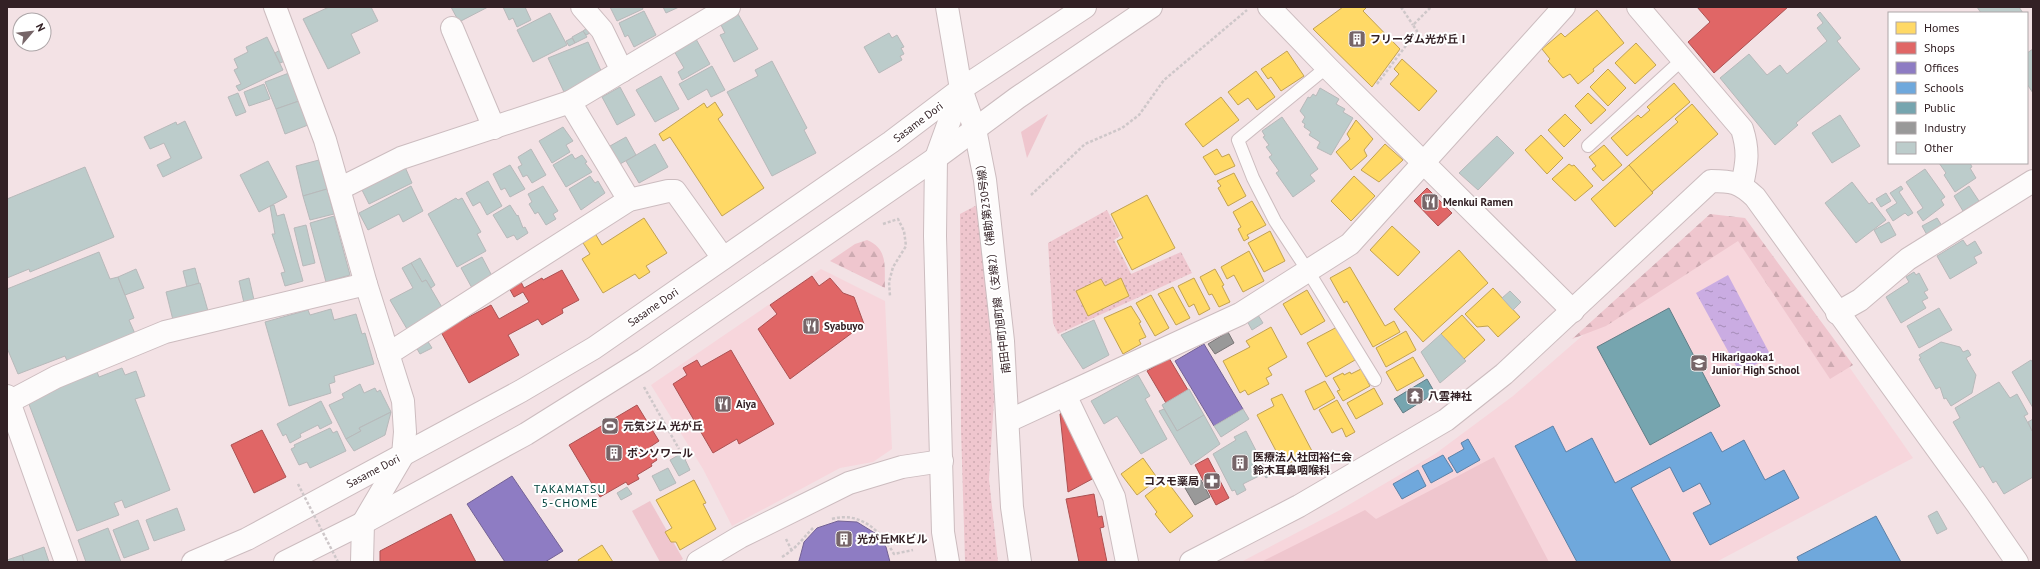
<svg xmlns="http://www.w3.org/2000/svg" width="2040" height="569" font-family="'PT Sans','Noto Sans JP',sans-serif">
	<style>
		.built { fill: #f7d6dc }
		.grass { fill: #efc6ce }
		.forest { fill: url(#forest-firs) }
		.park { fill: url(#park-dots); fill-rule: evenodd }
		.water { fill: url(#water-ripples) }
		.homes { fill: #ffd966; stroke: #c2a252 }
		.shops { fill: #e06666; stroke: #ac5152 }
		.offices { fill: #8e7cc3; stroke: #736194 }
		.schools { fill: #6fa8dc; stroke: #5d80a5 }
		.public { fill: #76a5af; stroke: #627d86 }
		.industry { fill: #999; stroke: #7a7576 }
		.building { fill: #bccccb; stroke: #b7b9ba }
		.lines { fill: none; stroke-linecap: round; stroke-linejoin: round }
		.service-casing { stroke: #ccbcbf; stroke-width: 14 }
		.minor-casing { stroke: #ccbcbf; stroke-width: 24 }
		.tertiary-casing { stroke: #ccbcbf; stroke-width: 24 }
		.secondary-casing { stroke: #ccbcbf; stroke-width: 24 }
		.path { stroke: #cec7c9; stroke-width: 2.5; stroke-dasharray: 3 2; stroke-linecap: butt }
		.service { stroke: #fdfbfb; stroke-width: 12 }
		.minor { stroke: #fdfbfb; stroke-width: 22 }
		.tertiary { stroke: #fdfbfb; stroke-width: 22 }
		.secondary { stroke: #fdfbfb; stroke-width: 22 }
		.path-bridge { stroke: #cec7c9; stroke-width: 2.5; stroke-dasharray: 3 2; stroke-linecap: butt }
		.labels { text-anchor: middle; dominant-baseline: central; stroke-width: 4; stroke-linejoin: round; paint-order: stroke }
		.poi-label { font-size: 11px; font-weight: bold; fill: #332125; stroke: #fff; text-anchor: start }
		.street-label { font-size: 11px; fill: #332125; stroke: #fff }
		.neighbourhood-label { font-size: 12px; letter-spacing: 1px; fill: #02443e; stroke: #fff }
	</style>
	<defs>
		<pattern id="forest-firs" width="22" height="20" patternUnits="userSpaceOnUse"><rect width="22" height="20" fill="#efc6ce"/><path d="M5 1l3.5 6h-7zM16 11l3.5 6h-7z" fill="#cdaab1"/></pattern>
		<pattern id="park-dots" width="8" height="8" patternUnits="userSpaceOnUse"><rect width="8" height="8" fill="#efc6ce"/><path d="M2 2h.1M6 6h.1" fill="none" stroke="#cdaab1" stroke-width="1.8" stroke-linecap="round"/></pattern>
		<pattern id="water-ripples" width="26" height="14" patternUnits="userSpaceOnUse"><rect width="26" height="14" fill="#caace2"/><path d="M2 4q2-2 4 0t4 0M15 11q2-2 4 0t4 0" fill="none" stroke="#a58cb7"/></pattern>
	</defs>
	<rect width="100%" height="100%" fill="#f3e2e5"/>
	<g class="built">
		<path d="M1745 218 1913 458 1716 562H1241L1340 510 1435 454 1513 396 1590 329Z"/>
		<path d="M821 269 885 301 892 449 873 462 840 468 732 526 703 469 651 385Z"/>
	</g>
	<g class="grass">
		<path d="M1048 114 1027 158 1021 132Z"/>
		<path d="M1494 457 1549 562H1261L1365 510 1376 519Z"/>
		<path d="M650 501 683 559 678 562H660L632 511Z"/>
	</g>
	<g class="forest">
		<path d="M1710 214 1745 218 1853 365 1830 379 1738 241 1606 326 1572 339Z"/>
		<path d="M867 240C889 249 884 268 885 288L830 261 855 244Z"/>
	</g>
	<g class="park">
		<path d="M979 204 987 257 994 400 989 479 998 562 965 561 961 429 960 214Z"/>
		<path d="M1107 210 1120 236 1114 240 1131 274 1181 252 1192 273 1058 334 1053 323 1048 243ZM1121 278 1129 296 1088 316 1076 291 1101 279 1105 286Z"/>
	</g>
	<path class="water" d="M1728 275 1771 356 1740 373 1696 293Z"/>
	<g class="homes">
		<path d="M1343 7H1367L1363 11 1400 49 1372 87 1313 29Z"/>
		<path d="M1597 10 1624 43 1593 69 1594 71 1578 84 1570 74 1563 78 1548 61 1550 59 1542 49 1561 33 1565 37Z"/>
		<path d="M1636 43 1656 65 1635 84 1615 63Z"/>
		<path d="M1287 51 1304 76 1281 91 1271 77 1268 79 1261 69Z"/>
		<path d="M1402 59 1437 91 1419 111 1390 84 1399 74 1394 69Z"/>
		<path d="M1608 69 1626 88 1608 106 1590 87Z"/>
		<path d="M1256 71 1275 97 1257 110 1248 98 1238 105 1228 92Z"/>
		<path d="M1674 83 1690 102 1627 156 1611 138 1638 115 1641 118 1650 110 1647 107Z"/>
		<path d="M1588 93 1606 110 1591 124 1575 106Z"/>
		<path d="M1221 97 1239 120 1203 147 1185 124Z"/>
		<path d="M715 102 723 115 718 119 764 188 722 216 670 137 663 141 659 134 704 103 707 108Z"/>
		<path d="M1692 104 1718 134 1652 192 1629 165 1678 122 1675 119Z"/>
		<path d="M1565 114 1581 130 1564 147 1548 130Z"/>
		<path d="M1356 120 1373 139 1364 150 1367 156 1351 170 1336 152 1350 139 1347 134Z"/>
		<path d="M1541 135 1563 158 1547 174 1525 150Z"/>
		<path d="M1385 144 1403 160 1379 182 1361 170Z"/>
		<path d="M1604 145 1622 165 1603 181 1592 169 1596 166 1589 157Z"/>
		<path d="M1217 149 1222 157 1229 154 1235 166 1215 175 1203 157Z"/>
		<path d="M1569 164 1572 166 1574 165 1593 186 1575 201 1552 179Z"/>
		<path d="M1629 165 1653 193 1615 227 1591 199Z"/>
		<path d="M1234 173 1246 196 1228 206 1218 188 1221 186 1217 181Z"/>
		<path d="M1354 176 1375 196 1351 221 1331 201Z"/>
		<path d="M1147 195 1175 248 1132 270 1117 241 1123 238 1111 214Z"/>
		<path d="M1252 201 1266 225 1247 235 1249 238 1244 241 1238 229 1241 227 1233 212Z"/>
		<path d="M644 218 667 253 646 266 650 272 639 279 635 274 603 293 582 259 590 254 580 238 593 230 602 245Z"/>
		<path d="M1392 226 1420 252 1398 276 1370 250Z"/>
		<path d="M1270 231 1285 261 1264 272 1248 243Z"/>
		<path d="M1459 250 1488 283 1423 342 1394 309Z"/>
		<path d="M1249 251 1264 281 1243 292 1234 275 1227 279 1221 267Z"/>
		<path d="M1350 267 1385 326 1394 321 1400 332 1373 347 1347 301 1344 303 1330 278Z"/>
		<path d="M1215 269 1224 285 1222 286 1230 302 1219 307 1212 294 1209 295 1200 277Z"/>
		<path d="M1121 278 1129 296 1088 316 1076 291 1101 279 1105 286Z"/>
		<path d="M1194 278 1210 309 1199 315 1194 304 1189 307 1178 286Z"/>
		<path d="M1173 287 1190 318 1176 325 1158 294Z"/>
		<path d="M1493 288 1520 317 1498 337 1488 326 1477 327 1465 314Z"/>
		<path d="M1307 290 1325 321 1301 335 1283 304Z"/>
		<path d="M1151 295 1169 328 1155 336 1136 303Z"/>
		<path d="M1131 306 1141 322 1139 323 1146 337 1139 340 1141 344 1123 354 1104 318Z"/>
		<path d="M1462 315 1485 340 1464 359 1441 334Z"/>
		<path d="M1271 327 1287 357 1268 368 1272 375 1266 378 1269 384 1248 395 1245 390 1240 393 1223 361 1250 347 1246 341Z"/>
		<path d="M1337 327 1355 360 1326 377 1307 343Z"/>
		<path d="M1406 331 1416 350 1386 367 1376 348Z"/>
		<path d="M1413 357 1424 376 1397 391 1386 372Z"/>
		<path d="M1361 369 1370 386 1343 401 1337 391 1340 390 1333 378 1343 373 1344 375 1350 372 1351 374Z"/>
		<path d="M1325 381 1335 398 1314 410 1305 391Z"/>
		<path d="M1374 388 1383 404 1356 419 1347 403Z"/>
		<path d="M1282 394 1312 451 1284 466 1257 415 1274 406 1271 399Z"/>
		<path d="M1337 400 1355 432 1346 437 1342 428 1332 433 1319 410Z"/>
		<path d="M1143 458 1158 479 1137 495 1121 474Z"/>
		<path d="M694 480 706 503 703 504 716 529 680 550 676 542H671L665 532 672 528 656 500Z"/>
		<path d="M1166 480 1193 516 1170 533 1155 514 1157 512 1145 496Z"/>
		<path d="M602 545 613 562H579L578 560Z"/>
	</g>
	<g class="shops">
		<path d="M1697 7H1788L1714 73 1688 42 1710 22Z"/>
		<path d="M1427 188 1452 213 1438 226 1414 201Z"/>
		<path d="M562 270 579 300 562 309 563 313 542 325 538 319 508 335 519 355 469 383 441 332 491 305 499 319 529 302 523 292 514 297 508 286 520 280 524 288 542 278 543 280Z"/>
		<path d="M812 276 819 286 830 278 843 293 854 297 864 324 790 379 758 329 777 314 770 305Z"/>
		<path d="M731 350 774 424 739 444 737 439 713 453 673 384 687 375 683 368 697 360 701 367Z"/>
		<path d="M1169 358 1188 390 1166 403 1147 371Z"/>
		<path d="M637 405 659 441 650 447 657 460 651 464 652 466 637 475 639 479 628 485 626 482 600 497 569 445Z"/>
		<path d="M1065 410 1094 478 1068 492 1060 414Z"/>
		<path d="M262 430 286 477 254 493 231 445Z"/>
		<path d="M1208 458 1229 498 1216 505 1195 465Z"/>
		<path d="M1094 494 1098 517 1102 516 1104 527 1100 528 1107 562H1079L1066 499Z"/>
		<path d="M451 514 476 562H380V551Z"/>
	</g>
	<g class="offices">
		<path d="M1204 344 1243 409 1214 426 1175 361Z"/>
		<path d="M512 476 563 551 545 562H505L467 504Z"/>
		<path d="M838 521 857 522 878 535 886 547 890 562H797L799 561 804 542 817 528Z"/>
	</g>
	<g class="schools">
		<path d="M1553 426 1566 452 1592 438 1615 483 1711 432 1722 452 1744 440 1765 480 1784 470 1799 498 1710 545 1693 513 1711 504 1700 483 1683 492 1670 467 1631 488 1671 562H1577L1515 446Z"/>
		<path d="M1468 439 1480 460 1457 473 1448 458 1464 449 1461 443Z"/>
		<path d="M1443 455 1453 471 1431 483 1422 466Z"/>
		<path d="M1418 470 1426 486 1402 499 1393 484Z"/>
		<path d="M1876 516 1901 562H1799L1797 557Z"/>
	</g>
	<g class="public">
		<path d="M1669 308 1720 406 1650 445 1597 347Z"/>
		<path d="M1427 379 1435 393 1403 413 1394 399Z"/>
	</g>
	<g class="industry">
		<path d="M1228 332 1234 343 1215 354 1208 344Z"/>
		<path d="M1201 480 1210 497 1195 505 1185 488Z"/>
	</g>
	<g class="building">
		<path d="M329 7H371L378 21 351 34 360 53 328 69 303 19Z"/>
		<path d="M451 7H488L459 22Z"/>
		<path d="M503 7H525L531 20 517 27 513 18 509 20Z"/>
		<path d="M610 7H642L643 9 617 21Z"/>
		<path d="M663 7H679L666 13Z"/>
		<path d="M1977 7H2019L2023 13H1981Z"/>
		<path d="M644 11 656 35 634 47 628 35 625 37 619 23Z"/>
		<path d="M1820 12 1841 38 1837 41 1860 69 1796 123 1798 125 1775 145 1720 78 1749 54 1767 75 1780 65 1787 74 1827 41 1817 28 1823 23 1817 15Z"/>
		<path d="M550 13 567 45 533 62 517 30Z"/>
		<path d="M738 14 758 49 734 62 720 35 725 33 720 23Z"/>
		<path d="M587 28 590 33 586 35 583 31Z"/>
		<path d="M583 31 587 37 575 43 572 37Z"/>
		<path d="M889 33 892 38 897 35 904 47 901 48 904 54 900 56 902 60 879 73 864 47Z"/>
		<path d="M267 37 283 70 239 91 236 86 241 84 234 70 238 68 234 59 248 52 246 47Z"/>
		<path d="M572 38 575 43 569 46 566 41Z"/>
		<path d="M696 39 710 64 682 80 678 72 684 68 674 51Z"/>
		<path d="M588 42 603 75 564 92 548 58Z"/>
		<path d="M2033 49V93L2027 84V53Z"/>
		<path d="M280 50 285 61 280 63 275 53Z"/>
		<path d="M772 61 807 128 804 130 816 153 772 176 727 92 758 76 755 70Z"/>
		<path d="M712 66 725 90 711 97 707 89 688 100 679 84Z"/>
		<path d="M289 73 299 101 276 109 265 82Z"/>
		<path d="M661 76 679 109 655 122 636 90Z"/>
		<path d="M264 84 270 99 249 106 244 92Z"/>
		<path d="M620 87 635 115 617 125 602 97Z"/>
		<path d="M1320 88 1339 99 1336 104 1345 109 1343 112 1353 118 1331 155 1317 148 1320 142 1309 135 1311 132 1304 127 1305 124 1302 122 1305 117 1300 111 1308 97 1310 98 1313 94 1316 96Z"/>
		<path d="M238 93 246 112 236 116 228 97Z"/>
		<path d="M299 101 308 125 285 134 276 109Z"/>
		<path d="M1840 115 1860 146 1832 163 1812 133Z"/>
		<path d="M1282 117 1318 169 1310 175 1315 181 1293 197 1276 173 1279 171 1269 157 1272 155 1266 147 1269 145 1263 137 1265 136 1262 131Z"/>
		<path d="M185 121 202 158 163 177 157 165 171 158 164 143 150 149 144 137 176 122 177 125Z"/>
		<path d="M563 127 573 141 566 145 570 152 552 163 539 141Z"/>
		<path d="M1497 136 1514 153 1478 190 1459 173Z"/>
		<path d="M626 137 636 155 620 164 610 146Z"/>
		<path d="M655 144 668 167 639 183 626 161Z"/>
		<path d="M531 149 546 175 532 183 527 175 523 177 518 167 522 165 518 157Z"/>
		<path d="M572 154 575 159 582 155 587 162 585 163 592 172 566 187 553 165Z"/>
		<path d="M319 160 327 189 303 196 296 166Z"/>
		<path d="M268 161 287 197 259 212 240 175Z"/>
		<path d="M1939 163H1970L1972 167 1970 168 1976 178 1955 192 1944 175 1946 173Z"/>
		<path d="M510 165 525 189 510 197 505 188 501 190 493 174Z"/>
		<path d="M85 167 114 237 30 272 29 269 7 278V199Z"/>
		<path d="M405 167 412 183 369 204 360 186Z"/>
		<path d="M1925 169 1945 197 1941 200 1944 205 1923 221 1917 212 1923 208 1906 182Z"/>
		<path d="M590 176 595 183 598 181 605 193 581 210 569 189Z"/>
		<path d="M488 181 502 206 487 215 480 202 473 206 466 193Z"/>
		<path d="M1852 182 1869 204 1872 202 1886 220 1856 243 1825 203Z"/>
		<path d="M411 186 423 211 403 222 399 214 368 230 359 213Z"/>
		<path d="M543 186 558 211 553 214 556 219 546 225 538 212 535 214 529 204 532 202 528 194Z"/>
		<path d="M1901 186 1903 189 1899 192 1913 213 1908 216 1905 213 1893 221 1886 210 1897 203 1890 193Z"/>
		<path d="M1969 186 1979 201 1963 211 1954 196Z"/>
		<path d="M327 189 334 214 310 220 303 196Z"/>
		<path d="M1886 193 1891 201 1881 207 1876 199Z"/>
		<path d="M456 198 458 200 462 198 481 232 477 234 486 251 457 267 428 214Z"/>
		<path d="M274 205 277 216 284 214 303 281 285 286 281 273 285 272 272 234H275L270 206Z"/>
		<path d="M510 205 517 216 518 215 523 228 525 227 528 233 517 240 514 235 507 238 493 215Z"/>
		<path d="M334 216 350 275 326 282 310 223Z"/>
		<path d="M1937 218 1942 226 1927 235 1922 226Z"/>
		<path d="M1889 222 1896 235 1881 243 1874 230Z"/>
		<path d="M306 225 315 263 303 266 294 228Z"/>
		<path d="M1963 240 1967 246 1975 241 1982 253 1974 257 1977 263 1950 279 1937 256Z"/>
		<path d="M99 252 110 279 118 277 134 318 129 320 136 336 68 363 65 356 18 374 7 348V289Z"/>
		<path d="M482 257 492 276 472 288 461 268Z"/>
		<path d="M420 258 435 285 431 288 426 280 422 282 411 263Z"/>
		<path d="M411 263 422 282 426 280 443 309 407 329 390 300 413 288 402 268Z"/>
		<path d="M195 268 199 283 187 287 183 271Z"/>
		<path d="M136 269 144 288 125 295 118 277Z"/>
		<path d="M1914 272 1916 275 1919 273 1928 290 1924 292 1928 298 1922 301 1926 308 1901 323 1886 297 1909 282 1906 277Z"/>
		<path d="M249 278 254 300 244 303 239 281Z"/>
		<path d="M200 283 208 311 173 320 166 292Z"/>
		<path d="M1510 291 1521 302 1513 310 1502 298Z"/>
		<path d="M1939 308 1952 330 1919 348 1907 326Z"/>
		<path d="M331 309 334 320 356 314 362 334 365 333 374 364 334 376 335 382 329 384 331 393 289 406 265 322 308 310 310 315Z"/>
		<path d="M1258 315 1263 323 1252 330 1247 321Z"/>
		<path d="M1094 320 1109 355 1083 369 1061 335Z"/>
		<path d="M1441 334 1466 361 1440 383 1421 352Z"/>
		<path d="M427 340 432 348 420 354 416 347Z"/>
		<path d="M1941 342 1960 347 1963 352 1968 350 1971 355 1966 358 1976 375 1972 393 1951 406 1946 398 1944 399 1940 387 1936 389 1919 359 1921 358 1919 355Z"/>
		<path d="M2031 360 2033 363V408L2012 372Z"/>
		<path d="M122 368 125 375 136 371 145 396 135 399 170 490 125 508 122 500 114 503 119 515 77 531 27 399 97 372 99 377Z"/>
		<path d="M1138 375 1150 396 1145 399 1167 439 1141 454 1117 416 1104 424 1091 401Z"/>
		<path d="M1999 382 2010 398 2017 394 2028 414 2024 416 2033 432V477L2004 494 1996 481 1993 483 1983 466 1980 468 1953 422 1960 418 1955 408Z"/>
		<path d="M360 384 364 393 375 388 377 392 380 390 391 412 359 428 361 431 346 439 329 405 344 398 342 394Z"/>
		<path d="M1189 389 1204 415 1177 431 1162 405Z"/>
		<path d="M321 401 332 423 320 429 318 425 300 434 301 437 290 443 286 434 283 436 277 424Z"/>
		<path d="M1164 409 1177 431 1204 415 1220 444 1191 465 1159 411Z"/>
		<path d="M1243 409 1249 419 1221 437 1214 426Z"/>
		<path d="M391 412 385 435 354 451 346 439 361 431 359 428Z"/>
		<path d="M2033 419V430L2032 431 2028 422Z"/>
		<path d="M330 428 333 433 337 431 346 451 310 468 307 462 299 465 291 449 295 447 294 445Z"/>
		<path d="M1246 431 1269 476 1266 478 1262 471 1260 472 1261 475 1243 484 1246 490 1237 495 1235 490 1232 491 1213 454 1236 440 1234 437Z"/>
		<path d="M682 453 690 470 679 476 670 460Z"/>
		<path d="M668 468 676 483 660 491 652 476Z"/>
		<path d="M627 487 632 494 621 500 617 493Z"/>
		<path d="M177 508 185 530 154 541 146 520Z"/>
		<path d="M1937 511 1947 529 1937 534 1928 516Z"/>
		<path d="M138 520 149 549 124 558 113 530Z"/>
		<path d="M108 528 121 562H86L78 540Z"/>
		<path d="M44 547 49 562H24L22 555Z"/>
		<path d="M22 555 24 562H7V560Z"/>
	</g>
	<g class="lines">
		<defs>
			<g id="service">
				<path d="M1327 67 1238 140 1253 178 1275 221 1308 271 1375 380"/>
				<path d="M1588 146 1683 59"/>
			</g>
			<g id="minor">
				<path d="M275 7 325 140 366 284 403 401 405 432 403 455 363 523 362 562"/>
				<path d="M582 7 602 30 622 71"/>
				<path d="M1269 7 1327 67 1573 311"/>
				<path d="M1638 7 1742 129C1749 151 1747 163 1742 185"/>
				<path d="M452 28 494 128"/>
				<path d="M339 189 401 158 570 102"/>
				<path d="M629 200 570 102 729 7"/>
				<path d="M1837 313 1860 300 1908 259 2033 181"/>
				<path d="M388 354 629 200 668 191H675L723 258"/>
				<path d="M1065 395 1114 497 1127 562"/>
				<path d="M7 403 56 377 165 332 366 284"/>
				<path d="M1008 421 1240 314 1350 244 1564 7"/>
				<path d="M698 562 740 537 849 483 902 467 942 461"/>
			</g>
			<g id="tertiary">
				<path d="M7 396 66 562"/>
				<path d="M1191 562 1299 506 1446 420 1504 374 1711 181C1732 181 1739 182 1755 197L1977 504 2017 562"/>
			</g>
			<g id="secondary">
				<path d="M947 7 961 89 975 129 985 180 1003 341 1012 507 1020 562"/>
				<path d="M193 562 247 539 521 391 594 348 891 142 961 89 1085 7"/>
				<path d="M285 562 363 523 526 434 644 360 936 158 1017 98 1151 7"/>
				<path d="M948 562 943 532 935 236 936 158 961 89"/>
			</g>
		</defs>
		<use href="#service" class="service-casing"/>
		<use href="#minor" class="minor-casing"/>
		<use href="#tertiary" class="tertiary-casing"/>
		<use href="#secondary" class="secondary-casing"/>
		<g class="path">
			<path d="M1401 7 1413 25"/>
			<path d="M1377 84 1417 31 1413 25 1431 7"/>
			<path d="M1031 195 1085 144 1122 128 1139 115 1164 80 1247 10"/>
			<path d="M883 224 898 219 904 231 906 246 893 267 889 282 890 296"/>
			<path d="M644 387 679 449"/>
			<path d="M832 519C860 511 881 531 894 554L913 550"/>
			<path d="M786 539 792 551"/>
			<path d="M782 557C797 548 801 540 813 528"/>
		</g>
		<use href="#service" class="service"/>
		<use href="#minor" class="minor"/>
		<use href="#tertiary" class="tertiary"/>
		<use href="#secondary" class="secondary"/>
		<path class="path-bridge" d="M298 484 338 562"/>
	</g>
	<defs>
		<symbol id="building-square" viewBox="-11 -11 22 22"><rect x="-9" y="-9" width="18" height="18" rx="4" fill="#766568" stroke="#fff"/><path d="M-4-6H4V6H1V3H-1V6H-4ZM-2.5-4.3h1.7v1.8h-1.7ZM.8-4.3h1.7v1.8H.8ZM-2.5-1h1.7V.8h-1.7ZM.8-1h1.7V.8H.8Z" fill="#fff"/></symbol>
		<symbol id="restaurant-square" viewBox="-11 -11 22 22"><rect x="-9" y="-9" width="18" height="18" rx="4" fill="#766568" stroke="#fff"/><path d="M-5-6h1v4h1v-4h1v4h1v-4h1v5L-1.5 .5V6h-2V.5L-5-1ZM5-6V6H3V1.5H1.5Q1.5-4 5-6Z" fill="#fff"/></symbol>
		<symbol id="school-square" viewBox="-11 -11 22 22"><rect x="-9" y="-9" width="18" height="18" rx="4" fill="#766568" stroke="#fff"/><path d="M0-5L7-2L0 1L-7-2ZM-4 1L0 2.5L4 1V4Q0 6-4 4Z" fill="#fff"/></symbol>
		<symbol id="temple-square" viewBox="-11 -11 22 22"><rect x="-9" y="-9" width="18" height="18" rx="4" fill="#766568" stroke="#fff"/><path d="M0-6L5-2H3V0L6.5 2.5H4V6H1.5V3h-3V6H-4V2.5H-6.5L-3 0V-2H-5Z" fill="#fff"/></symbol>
		<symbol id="stadium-square" viewBox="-11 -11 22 22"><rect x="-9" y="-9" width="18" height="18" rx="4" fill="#766568" stroke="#fff"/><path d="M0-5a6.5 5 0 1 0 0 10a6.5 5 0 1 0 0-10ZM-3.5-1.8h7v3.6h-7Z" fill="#fff"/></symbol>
		<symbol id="pharmacy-square" viewBox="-11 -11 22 22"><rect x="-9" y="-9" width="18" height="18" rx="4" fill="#766568" stroke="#fff"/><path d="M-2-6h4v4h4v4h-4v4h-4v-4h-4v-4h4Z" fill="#fff"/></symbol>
	</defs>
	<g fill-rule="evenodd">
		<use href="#building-square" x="1347" y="29" width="20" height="20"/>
		<use href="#restaurant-square" x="1420" y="192" width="20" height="20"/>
		<use href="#restaurant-square" x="801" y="316" width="20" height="20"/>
		<use href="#school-square" x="1689" y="353" width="20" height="20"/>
		<use href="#temple-square" x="1405" y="386" width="20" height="20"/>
		<use href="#restaurant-square" x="713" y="394" width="20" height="20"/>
		<use href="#stadium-square" x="600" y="416" width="20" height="20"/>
		<use href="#building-square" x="604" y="443" width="20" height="20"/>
		<use href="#building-square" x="1230" y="453" width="20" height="20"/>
		<use href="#pharmacy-square" x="1202" y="471" width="20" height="20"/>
		<use href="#building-square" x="834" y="529" width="20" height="20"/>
	</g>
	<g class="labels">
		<g class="poi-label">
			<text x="1370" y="39">フリーダム光が丘Ⅰ</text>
			<text x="1443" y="202">Menkui Ramen</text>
			<text x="824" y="326">Syabuyo</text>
			<text x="1712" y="357">Hikarigaoka1<tspan x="1712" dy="13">Junior High School</tspan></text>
			<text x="1428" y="396">八雲神社</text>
			<text x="736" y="404">Aiya</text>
			<text x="623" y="426">元気ジム 光が丘</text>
			<text x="627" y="453">ボンソワール</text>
			<text x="1253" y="457">医療法人社団裕仁会<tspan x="1253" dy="13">鈴木耳鼻咽喉科</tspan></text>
			<text x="1199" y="481" text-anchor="end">コスモ薬局</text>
			<text x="857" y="539">光が丘MKビル</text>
		</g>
		<g class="street-label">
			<text transform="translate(918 122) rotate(-37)">Sasame Dori</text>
			<text transform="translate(993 266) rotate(-97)">南田中町旭町線（支線2）（補助第230号線）</text>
			<text transform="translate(653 307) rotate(-35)">Sasame Dori</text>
			<text transform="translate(373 471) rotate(-28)">Sasame Dori</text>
		</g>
		<g class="neighbourhood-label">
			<text x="570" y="488">TAKAMATSU<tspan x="570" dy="14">5-CHOME</tspan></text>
		</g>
	</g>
	<rect width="2040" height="569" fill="none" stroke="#332125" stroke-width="16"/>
	<rect x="1888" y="12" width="140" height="152" fill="#ffffff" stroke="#ada6a8"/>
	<rect x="1896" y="22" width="20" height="12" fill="#ffd966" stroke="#ada6a8"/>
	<text x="1924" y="32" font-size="12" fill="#332125">Homes</text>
	<rect x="1896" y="42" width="20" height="12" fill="#e06666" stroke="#ada6a8"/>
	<text x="1924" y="52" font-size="12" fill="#332125">Shops</text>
	<rect x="1896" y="62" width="20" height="12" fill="#8e7cc3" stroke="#ada6a8"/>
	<text x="1924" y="72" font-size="12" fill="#332125">Offices</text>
	<rect x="1896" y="82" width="20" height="12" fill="#6fa8dc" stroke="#ada6a8"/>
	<text x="1924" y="92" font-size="12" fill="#332125">Schools</text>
	<rect x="1896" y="102" width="20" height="12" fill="#76a5af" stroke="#ada6a8"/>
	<text x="1924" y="112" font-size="12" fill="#332125">Public</text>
	<rect x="1896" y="122" width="20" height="12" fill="#999999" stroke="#ada6a8"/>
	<text x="1924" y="132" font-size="12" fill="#332125">Industry</text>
	<rect x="1896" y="142" width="20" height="12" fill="#bccccb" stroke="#ada6a8"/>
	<text x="1924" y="152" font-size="12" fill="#332125">Other</text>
	<g transform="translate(32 32) rotate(62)"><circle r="19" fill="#ffffff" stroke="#ada6a8"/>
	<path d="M0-3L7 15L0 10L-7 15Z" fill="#766568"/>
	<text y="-6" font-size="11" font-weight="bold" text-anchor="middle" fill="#332125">N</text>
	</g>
</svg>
